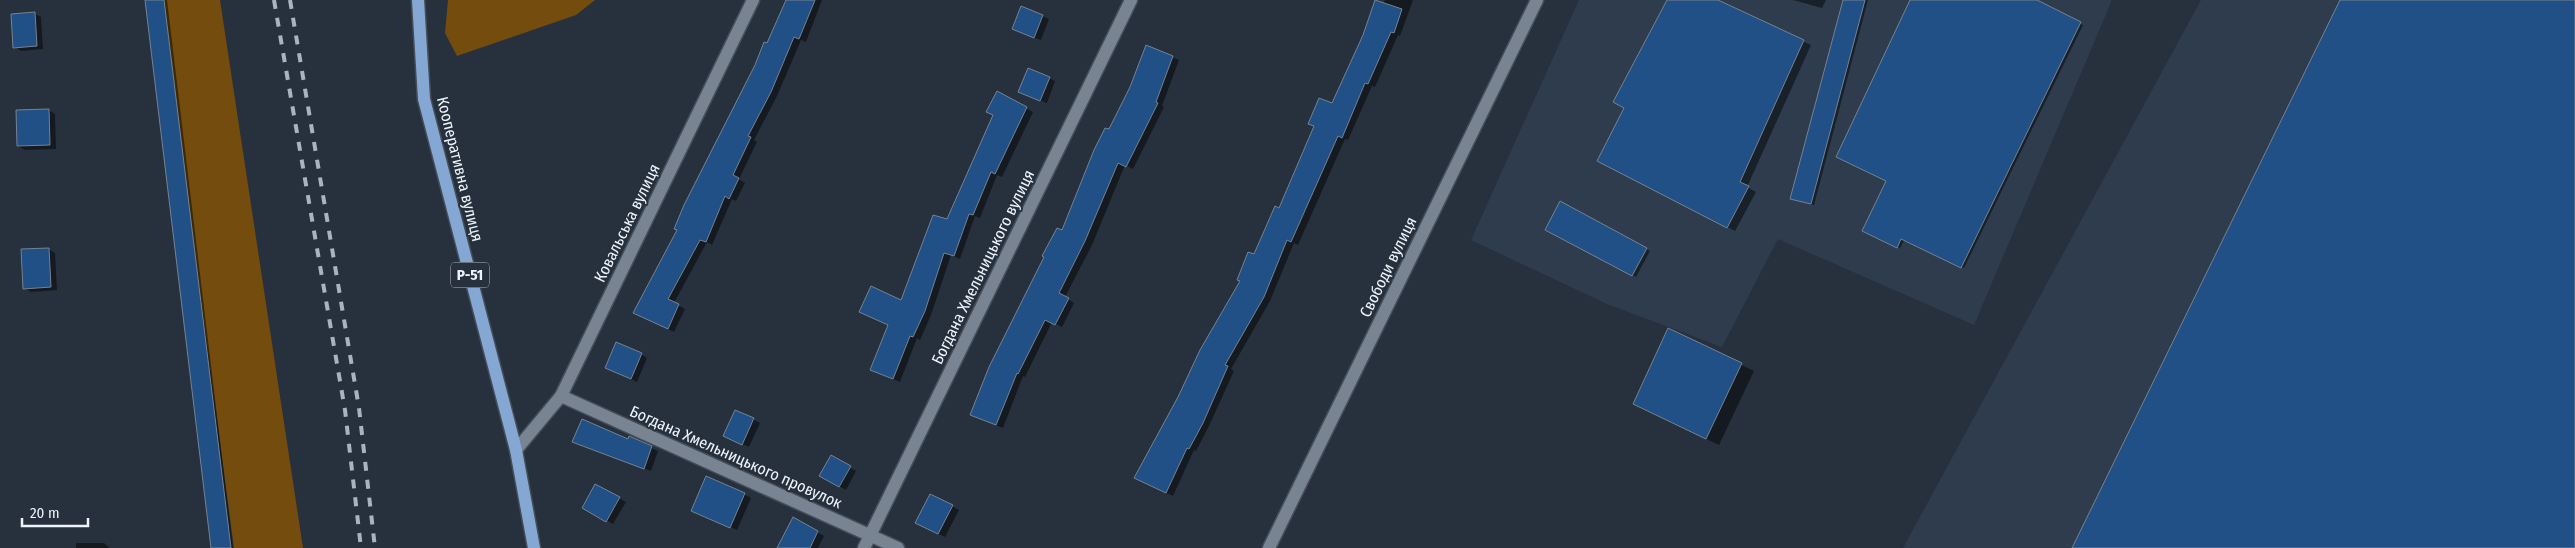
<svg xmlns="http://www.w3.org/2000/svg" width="2575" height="548" font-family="'Fira Sans Condensed',sans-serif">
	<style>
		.built { fill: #2e3c4d }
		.green { fill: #734c0e }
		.shadow { fill: #0007 }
		.building { fill: #205086; stroke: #768290 }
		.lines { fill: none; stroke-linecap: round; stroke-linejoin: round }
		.street-casing { stroke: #454d58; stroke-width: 15 }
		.primary-casing { stroke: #454d58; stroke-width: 15 }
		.street { stroke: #788492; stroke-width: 12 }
		.primary { stroke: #84a8d3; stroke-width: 12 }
		.rail { stroke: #abb3bc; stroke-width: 4; stroke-dasharray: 9 9; stroke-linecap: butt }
		.labels { text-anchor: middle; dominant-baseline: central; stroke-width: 4; stroke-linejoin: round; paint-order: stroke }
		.shield { fill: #27313d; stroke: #b1b9c2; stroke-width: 1 }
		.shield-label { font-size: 15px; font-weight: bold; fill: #ecf3fb }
		.street-label { font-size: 16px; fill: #ecf3fb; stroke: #27313d }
	</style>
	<rect width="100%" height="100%" fill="#27313d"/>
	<g class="built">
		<path d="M1579 0H2112L1974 325 1778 239 1722 347 1607 304 1471 240Z"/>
		<path d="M2201 0H2575V548H1903Z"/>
	</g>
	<g class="green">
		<path d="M164 0H220L303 548H234L162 5Z"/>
		<path d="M448 0H595L576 15 457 56 445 33Z"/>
	</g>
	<g class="shadow">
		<path d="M146 0H167L233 548H213Z"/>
		<path d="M786 0H822L806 42 801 40 777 96 754 140 757 142 739 179 745 183 736 201 732 199 712 245 707 242 674 303 685 309 674 332 641 316 678 229 767 45Z"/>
		<path d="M1385 0H1413L1400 36 1398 35 1375 87 1372 86 1348 140 1345 139 1298 245 1294 243 1270 301 1231 369 1234 371 1209 426 1196 451 1194 450 1173 496 1142 481Z"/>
		<path d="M1668 0H1715L1811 45 1747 187 1756 192 1735 231 1606 165Z"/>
		<path d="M1793 0H1826L1822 8Z"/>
		<path d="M1844 0H1868L1814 205 1795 200Z"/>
		<path d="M1911 0H2034L2083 25 1964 268 1905 239 1900 248 1864 230 1888 181Z"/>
		<path d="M34 13 41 17 43 49 21 51 15 47Z"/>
		<path d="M1042 16 1049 19 1041 40 1020 32Z"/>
		<path d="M1147 47 1179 60 1162 106 1164 107 1133 169 1125 165 1092 245 1065 297 1074 303 1062 327 1052 322 1025 377 1023 376 1003 428 978 418 971 414 1062 232 1131 87Z"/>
		<path d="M1049 78 1055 81 1047 103 1026 95Z"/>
		<path d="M1026 108 1033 112 1002 177 997 175 980 218 975 216 960 259 951 255 931 315 920 340 917 338 900 382 878 373 871 370 902 302 948 221Z"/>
		<path d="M49 110 55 114 56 149 25 150 18 146Z"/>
		<path d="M1560 203 1650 251 1636 277 1546 229Z"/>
		<path d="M49 249 55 253 57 290 31 292 25 288Z"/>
		<path d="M1669 330 1754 371 1719 445 1634 404Z"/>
		<path d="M641 354 647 358 637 382 607 368Z"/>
		<path d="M736 411 760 423 749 447 732 439Z"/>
		<path d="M629 438 658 451 651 471 574 441H628Z"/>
		<path d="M831 457 856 471 846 490 821 476Z"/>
		<path d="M596 485 626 502 613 524 584 508Z"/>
		<path d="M744 494 751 498 737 530 697 512Z"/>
		<path d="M952 506 959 510 945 537 923 526Z"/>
		<path d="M793 519 824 536 818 548H786Z"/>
		<path d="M76 543H104L110 548H76Z"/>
	</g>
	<g class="building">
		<path d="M145 0H164L231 548H211Z"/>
		<path d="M786 0H815L799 39 794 37 771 92 748 136 751 137 733 175 739 178 729 199 725 196 706 242 700 240 668 299 679 304 668 329 633 313 677 230 674 229 684 205 755 65 764 42 767 43Z"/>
		<path d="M1375 0 1402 9 1394 33 1391 32 1368 84 1365 83 1342 138 1338 136 1291 242 1287 240 1264 297 1225 365 1228 366 1203 423 1189 449 1187 448 1166 493 1134 478 1178 397 1200 350 1240 281 1237 280 1248 252 1254 254 1275 206 1279 208 1314 126 1308 124 1319 98 1332 103 1363 35Z"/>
		<path d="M1667 0H1718L1804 40 1740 182 1749 186 1727 228 1597 161 1624 108 1613 102Z"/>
		<path d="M1843 0H1865L1811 204 1790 199Z"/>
		<path d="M1910 0H2037L2081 22 1961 268 1901 239 1897 248 1862 231 1886 181 1836 157Z"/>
		<path d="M2340 0H2575V548H2072Z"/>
		<path d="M1021 6 1043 15 1034 38 1012 29Z"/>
		<path d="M35 12 37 46 13 48 11 14Z"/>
		<path d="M1146 45 1173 56 1156 102 1158 103 1126 167 1118 163 1085 241 1059 293 1069 298 1055 325 1045 320 1018 374 1017 373 996 425 970 415 989 367 1044 257 1042 256 1057 228 1062 230 1094 150 1105 128 1109 129 1130 87Z"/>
		<path d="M1028 68 1050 77 1040 101 1018 92Z"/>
		<path d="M997 91 1027 107 995 174 991 172 973 215 969 214 954 256 944 253 925 311 913 337 910 336 893 379 870 370 888 325 859 312 871 286 901 300 933 215 947 219 993 115 986 112Z"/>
		<path d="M49 109 50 145 17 146 16 110Z"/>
		<path d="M1560 201 1647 248 1632 276 1545 230Z"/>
		<path d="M49 248 51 287 23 289 21 249Z"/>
		<path d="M1668 328 1742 363 1706 439 1633 404Z"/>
		<path d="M616 342 642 353 631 379 605 368Z"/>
		<path d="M735 410 754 418 742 445 723 436Z"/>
		<path d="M582 419 628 439 629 436 652 446 644 469 572 442Z"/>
		<path d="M831 455 851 466 839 487 819 476Z"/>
		<path d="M706 476 745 493 730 528 691 511Z"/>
		<path d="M595 484 620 497 606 522 582 508Z"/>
		<path d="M930 494 953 505 938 534 915 523Z"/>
		<path d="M793 517 818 531 810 548H777Z"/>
	</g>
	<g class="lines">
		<defs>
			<g id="street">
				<path d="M561 396 898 548"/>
				<path d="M516 450 561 396 753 0"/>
				<path d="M864 548 1131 0"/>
				<path d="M1269 548 1537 0"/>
			</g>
			<path id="primary" d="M418 0 424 99 516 450 534 548"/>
		</defs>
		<use href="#street" class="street-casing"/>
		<use href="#primary" class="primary-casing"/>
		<use href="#street" class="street"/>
		<use href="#primary" class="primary"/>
		<g class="rail">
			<path d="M274 0 345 410 361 548"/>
			<path d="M290 0 359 408 375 548"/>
		</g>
	</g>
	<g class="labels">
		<rect class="shield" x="451" y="262.5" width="38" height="25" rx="4"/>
		<g class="shield-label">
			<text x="470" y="275">Р-51</text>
		</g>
		<g class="street-label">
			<text transform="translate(460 169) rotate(76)">Кооперативна вулиця</text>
			<text transform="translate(627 223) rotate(-64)">Ковальська вулиця</text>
			<text transform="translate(983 267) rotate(-64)">Богдана Хмельницького вулиця</text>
			<text transform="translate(1388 267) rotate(-64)">Свободи вулиця</text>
			<text transform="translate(736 457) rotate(24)">Богдана Хмельницького провулок</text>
		</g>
	</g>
	<path d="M22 518v8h66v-8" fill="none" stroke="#ecf3fb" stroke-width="2.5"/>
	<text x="30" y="518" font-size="15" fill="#ecf3fb" stroke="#27313d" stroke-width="4" paint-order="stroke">20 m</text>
</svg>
